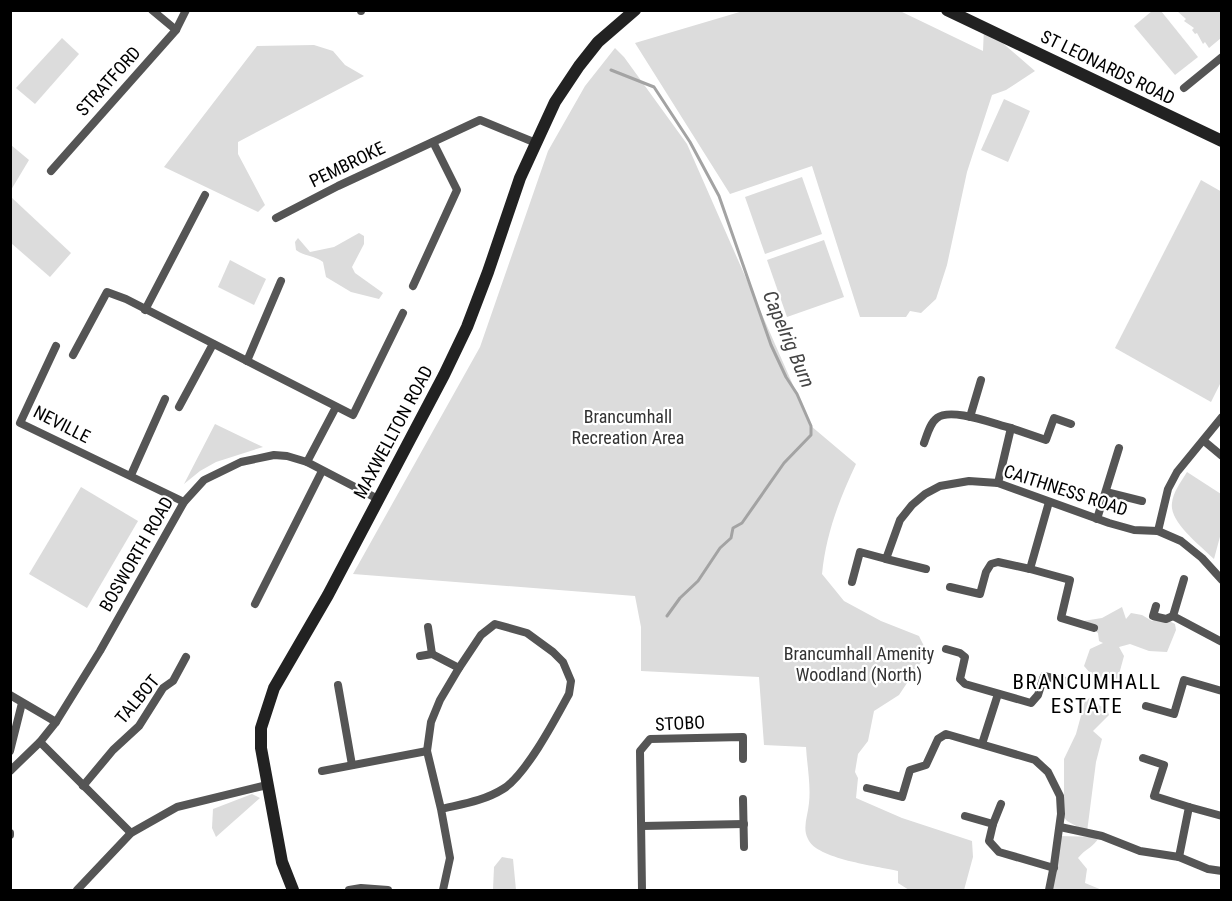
<svg xmlns="http://www.w3.org/2000/svg" width="1232" height="901" font-family="'Roboto Condensed',sans-serif">
	<style>
		.green { fill: #dcdcdc }
		.lines { fill: none; stroke-linecap: round; stroke-linejoin: round }
		.stream { stroke: #a3a3a3; stroke-width: 3 }
		.street { stroke: #555; stroke-width: 8 }
		.secondary { stroke: #222; stroke-width: 12 }
		.labels { text-anchor: middle; dominant-baseline: central; stroke-width: 4.5; stroke-linejoin: round; paint-order: stroke }
		.street-label { font-size: 18px; fill: #000; stroke: #fff }
		.park-label { font-size: 18px; fill: #333; stroke: #fff }
		.water-label { font-size: 20px; font-style: italic; fill: #444; stroke: #fff }
		.quarter-label { font-size: 21px; letter-spacing: 1.5px; fill: #000; stroke: #fff }
	</style>
	<rect width="100%" height="100%" fill="#fff"/>
	<g class="green">
		<path d="M743 11H900L983 51 984 27 1035 71 1006 90 992 95 967 172 947 265 936 299 921 313 910 311 906 317H860L812 166 730 194 635 43Z"/>
		<path d="M1152 11H1161L1198 57 1175 75 1134 26Z"/>
		<path d="M1219 11 1221 12V38L1209 48 1205 42 1203 44 1197 33 1195 34 1192 30 1194 28 1184 21 1186 19 1177 11Z"/>
		<path d="M62 38 79 54 35 104 16 88Z"/>
		<path d="M314 45 333 51 345 65 364 76 238 142V154L265 205 258 212 164 167 257 46Z"/>
		<path d="M615 48 624 57 687 144 811 426 856 464C839 500 826 534 822 574L844 601 881 621 919 636 925 648 923 659 899 695 874 711 868 741 858 754 855 772 858 778 856 798 902 818 972 841 973 857 964 890H909L898 883V871C877 866 816 859 808 839 802 828 808 815 809 803 811 785 807 765 806 747L764 745 759 677 641 671V627L635 596 353 574 480 347 548 151 585 86Z"/>
		<path d="M1004 99 1030 111 1008 162 981 150Z"/>
		<path d="M11 145 29 160 11 190Z"/>
		<path d="M802 177 822 234 765 254 745 197Z"/>
		<path d="M1201 180 1222 192 1221 382 1211 402 1115 348Z"/>
		<path d="M11 197 71 253 50 277 11 243Z"/>
		<path d="M359 233 364 236V244L352 267 355 273 383 293 379 299 351 292 326 277 323 262C314 255 305 257 296 250L295 242 298 238 310 252 334 247Z"/>
		<path d="M824 240 844 297 787 317 767 260Z"/>
		<path d="M230 260 266 279 254 305 218 287Z"/>
		<path d="M215 424 263 447 216 462 200 471 184 484Z"/>
		<path d="M1187 472 1221 494V533L1214 559C1201 546 1169 522 1172 503 1173 492 1181 482 1187 472Z"/>
		<path d="M81 487 138 521 87 608 29 574Z"/>
		<path d="M1122 607 1126 619 1131 613 1142 615 1152 621 1162 617 1175 624 1176 630 1167 652 1149 651 1130 644 1119 647 1124 656 1118 678 1106 691 1084 666 1090 649 1103 643 1099 641 1098 633 1083 621 1102 618Z"/>
		<path d="M1091 697 1100 706 1106 707 1109 715 1093 731 1102 739 1096 762 1087 832 1067 821 1061 814 1064 800V759L1076 734 1085 701Z"/>
		<path d="M252 794 260 798 216 837 212 828 213 809Z"/>
		<path d="M1059 836 1099 837C1094 847 1085 849 1078 858L1087 869 1085 883 1102 890H1049Z"/>
		<path d="M502 857 513 859 516 890H493L494 867Z"/>
	</g>
	<g class="lines">
		<path class="stream" d="M611 70 654 87 690 142 719 196 771 345 786 377 797 394 811 426V435L784 463 742 523 733 528 731 538 720 548 698 581 680 598 667 616"/>
		<g class="street">
			<path d="M152 10 176 30"/>
			<path d="M361 10V11"/>
			<path d="M1184 88 1222 57"/>
			<path d="M51 171 176 30 186 10"/>
			<path d="M276 218 338 186 480 120 536 143"/>
			<path d="M413 286 457 190 433 142"/>
			<path d="M145 310 205 195"/>
			<path d="M56 346 20 423 184 502"/>
			<path d="M73 355 107 292 126 299 353 415 403 313"/>
			<path d="M247 361 281 281"/>
			<path d="M179 407 213 344"/>
			<path d="M970 417 981 380"/>
			<path d="M1011 428 1046 440 1054 418 1071 424"/>
			<path d="M1204 441 1222 456"/>
			<path d="M924 443C927 435 930 423 937 418 951 407 994 424 1011 428L998 483"/>
			<path d="M307 462 336 407"/>
			<path d="M131 475 165 399"/>
			<path d="M1106 492 1142 501"/>
			<path d="M1097 519 1119 448"/>
			<path d="M1158 531 1168 489 1177 472 1222 417"/>
			<path d="M886 559 926 569"/>
			<path d="M1030 569 1070 580 1061 618 1094 628"/>
			<path d="M1184 579 1173 616 1222 642"/>
			<path d="M852 582 860 552 886 559 900 520 912 505 925 494 940 486 969 481 998 483 1109 523 1134 530 1158 531 1181 541 1202 558 1222 580"/>
			<path d="M950 587 980 594 986 572 991 564 998 562 1030 569 1049 502"/>
			<path d="M255 604 322 471"/>
			<path d="M1156 606 1153 616 1166 619 1173 616"/>
			<path d="M428 627 432 654"/>
			<path d="M946 649 960 653 965 657 960 679 965 684 1031 703 1038 695 1044 676 1065 681"/>
			<path d="M420 656 432 654 459 668"/>
			<path d="M338 685 352 765"/>
			<path d="M10 695 56 722"/>
			<path d="M1146 706 1174 714 1184 680 1222 691"/>
			<path d="M40 742 131 833"/>
			<path d="M982 744 998 694"/>
			<path d="M10 751 22 703"/>
			<path d="M1143 758 1164 765 1154 796 1189 807 1179 857"/>
			<path d="M10 771 40 742 56 722 100 651 184 502 204 480 241 462 274 455 287 456 307 462 378 499"/>
			<path d="M322 771 427 751"/>
			<path d="M83 786 113 750 139 726 163 688 173 681 186 657"/>
			<path d="M867 788 902 797 910 770 926 765 938 739 946 734 1035 760 1048 772 1060 796 1061 814 1054 865 1049 890"/>
			<path d="M743 799 744 847"/>
			<path d="M1001 804 993 824 989 841 999 852 1054 868"/>
			<path d="M1189 807 1222 816"/>
			<path d="M441 809C462 804 484 801 503 789 526 775 556 718 569 694L571 681 563 662 553 652 527 633 495 624 481 635 459 668 440 700 431 722 427 751 441 809 450 858 443 890"/>
			<path d="M965 816 993 824"/>
			<path d="M642 826 744 824"/>
			<path d="M1060 827 1102 836 1140 851 1179 857 1208 869 1222 871"/>
			<path d="M10 833V835"/>
			<path d="M77 890 131 833 177 807 267 785"/>
			<path d="M349 890 361 888 388 890"/>
			<path d="M642 890 640 751 650 739 743 737V759"/>
		</g>
		<g class="secondary">
			<path d="M947 10 1222 141"/>
			<path d="M293 890 282 862 261 748V728L274 688 328 595 444 375 467 327 488 272 520 178 555 102 579 66 598 42 635 10"/>
		</g>
	</g>
	<g class="labels">
		<g class="street-label">
			<text transform="translate(1108 67) rotate(26)">ST LEONARDS ROAD</text>
			<text transform="translate(108 81) rotate(-48)">STRATFORD</text>
			<text transform="translate(347 164) rotate(-26)">PEMBROKE</text>
			<text transform="translate(62 424) rotate(27)">NEVILLE</text>
			<text transform="translate(393 432) rotate(-62)">MAXWELLTON ROAD</text>
			<text transform="translate(1066 490) rotate(18)">CAITHNESS ROAD</text>
			<text transform="translate(136 554) rotate(-60)">BOSWORTH ROAD</text>
			<text transform="translate(137 699) rotate(-50)">TALBOT</text>
			<text transform="translate(680 723) rotate(-3)">STOBO</text>
		</g>
		<g class="park-label">
			<text x="628" y="416">Brancumhall<tspan x="628" dy="21">Recreation Area</tspan></text>
			<text x="859" y="653">Brancumhall Amenity<tspan x="859" dy="21">Woodland (North)</tspan></text>
		</g>
		<g class="water-label">
			<text transform="translate(789 339) rotate(67)">Capelrig Burn</text>
		</g>
		<g class="quarter-label">
			<text x="1087" y="682">BRANCUMHALL<tspan x="1087" dy="24">ESTATE</tspan></text>
		</g>
	</g>
	<rect width="1232" height="901" fill="none" stroke="#000000" stroke-width="24"/>
</svg>
